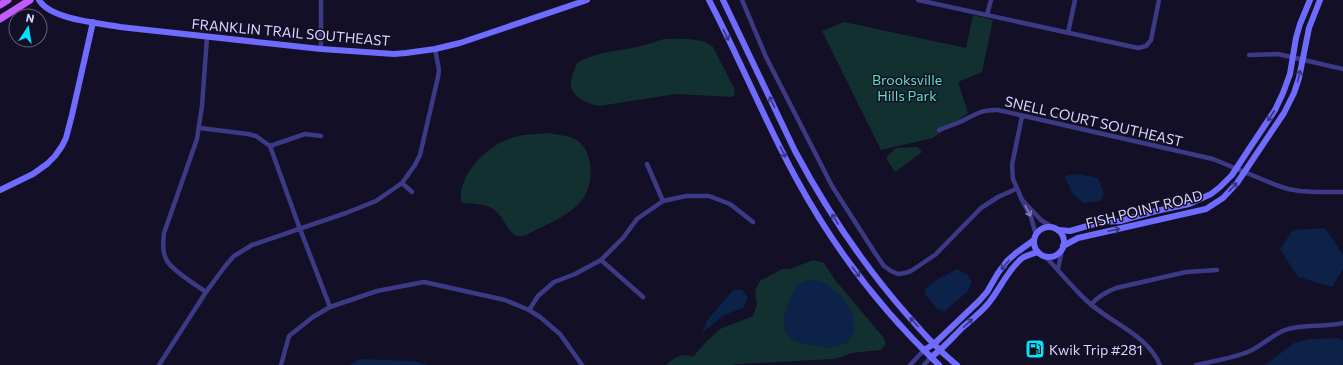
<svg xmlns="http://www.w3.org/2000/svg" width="1343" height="365" font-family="Commissioner,sans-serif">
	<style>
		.green { fill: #12302f; fill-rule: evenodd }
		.water { fill: #0c2248 }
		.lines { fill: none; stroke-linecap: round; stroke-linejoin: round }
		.street { stroke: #3d3a85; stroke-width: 4.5 }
		.secondary { stroke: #6f6bff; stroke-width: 6 }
		.primary { stroke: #c25bff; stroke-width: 7 }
		.oneway { stroke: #38347d }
		.oneway2 { stroke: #837fbc }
		.labels { text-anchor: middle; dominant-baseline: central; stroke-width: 3; stroke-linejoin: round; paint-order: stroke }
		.street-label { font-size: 14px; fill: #d9d4ff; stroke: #130f26 }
		.park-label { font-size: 14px; fill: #5fe0c0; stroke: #130f26 }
		.poi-label { font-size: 14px; fill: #d9d4ff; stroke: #130f26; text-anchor: start }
	</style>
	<rect width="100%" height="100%" fill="#130f26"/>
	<g class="green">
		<path d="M973 15 993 20 982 72 958 82 968 113 933 138 881 150 822 31 844 22 966 48Z"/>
		<path d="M664 39C679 39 702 37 713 47L734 88 735 95 731 97 676 94 599 106C587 104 569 96 571 81 572 75 575 69 577 63 598 51 614 52 637 47 646 45 655 42 664 39Z"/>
		<path d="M549 133C556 135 566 135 573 138 595 148 595 185 581 201 569 216 543 226 526 235 523 236 520 237 517 236 509 234 502 214 493 209 484 203 472 204 462 203 459 192 462 186 466 177 478 155 499 139 524 135 532 134 541 134 549 133Z"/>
		<path d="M917 147 922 152 895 172 886 158 896 148Z"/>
		<path d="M813 260 824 263 835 280 884 338 886 344 881 350 852 353 835 359 737 364 731 365H666C673 358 683 352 693 357L705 343 720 329 753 316 757 304 755 290 760 281 782 269H790ZM790 298 830 348 816 345 786 333 784 316Z"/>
	</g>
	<g class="water">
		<path d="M1078 174 1098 178 1104 194 1100 201 1083 203 1073 194 1064 176Z"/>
		<path d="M1325 228 1343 255V269L1332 287 1298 277 1280 249 1293 230Z"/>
		<path d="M957 269 968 275 972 282 968 291 944 312 937 309 925 294 926 288 938 279Z"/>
		<path d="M809 280C813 280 818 280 821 281 837 289 857 309 854 329 854 333 849 339 847 343L830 348 805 344 792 340 786 333 784 315 790 298 797 285Z"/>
		<path d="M733 290H742L748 298 743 308 724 315 702 333 707 321Z"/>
		<path d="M1339 338 1343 341V362L1342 365H1265L1294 343 1309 339Z"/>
		<path d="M360 359 413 361 429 365H350Z"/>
	</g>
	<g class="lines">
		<g class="street">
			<path d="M321 0V49"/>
			<path d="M742 0 766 57 832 186 875 253 884 266 891 271 898 274 905 273 911 271 935 255 981 208 998 197 1016 189"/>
			<path d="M918 0 1138 48 1146 46 1151 40 1159 0"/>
			<path d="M987 15 991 0"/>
			<path d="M1068 33 1075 0"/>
			<path d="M1249 55 1278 54 1343 69"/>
			<path d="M200 128 248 134 256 136 270 146 300 229 330 307"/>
			<path d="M939 130C946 127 953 125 960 122 975 115 981 109 998 110L1213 159 1276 185 1288 189 1300 191 1316 192H1343"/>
			<path d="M270 146 305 134 321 136"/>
			<path d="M647 164 663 201"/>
			<path d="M402 183 412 192"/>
			<path d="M1022 200 1013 179 1012 165 1022 116"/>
			<path d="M1036 235 1031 217 1022 200 1041 220 1052 227"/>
			<path d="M1045 256C1059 271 1072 287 1087 301 1110 323 1147 334 1160 365"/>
			<path d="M601 260 643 297"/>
			<path d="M1058 269 1062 250"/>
			<path d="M206 292C196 285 173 271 167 261 162 252 163 242 164 233L197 139 202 106 207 37"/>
			<path d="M1091 305C1098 296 1106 292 1116 288L1186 272 1217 270"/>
			<path d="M529 310 538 296 554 282 575 274 601 260 623 238 637 219 663 201 686 196H709L730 204 753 222"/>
			<path d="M159 365 206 292 226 265 234 256 252 245 346 213 376 201 402 183 415 165 420 155 438 77 439 70 435 49"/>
			<path d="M281 365 289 336 313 317 330 307 377 291 424 282 505 300 529 310 540 317 560 334 582 365"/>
			<path d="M910 365 924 350"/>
			<path d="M924 365 931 357"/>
			<path d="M1196 365C1214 361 1234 358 1250 351 1263 345 1272 335 1285 330 1304 323 1324 328 1343 323"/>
		</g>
		<g class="secondary">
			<path d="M39 0C51 20 99 23 120 27L321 49 394 54 406 53 435 49 460 43 587 0"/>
			<path d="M709 0C740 59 765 122 797 180 834 248 883 312 939 365"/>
			<path d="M723 0 795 151C827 211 864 266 909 317 924 334 939 351 957 365"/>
			<path d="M0 190 33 174 47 164 55 156 62 146 66 138 72 115 93 22"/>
			<circle cx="1049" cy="242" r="15"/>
			<path d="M1058 230 1070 231 1101 222 1120 221 1156 211 1189 204 1211 194 1220 187 1232 175 1249 149 1275 110 1283 93 1290 74 1296 38 1300 24 1310 0"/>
			<path d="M1063 246 1078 238 1206 209 1223 198 1237 183 1284 113 1294 93 1299 78 1309 28 1320 0"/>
			<path d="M924 350 934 344 979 301 987 292 998 273 1007 261 1016 253 1034 240"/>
			<path d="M931 357C943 349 952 338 962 328 970 321 979 314 987 305 999 291 1007 271 1021 259 1026 255 1033 254 1038 252"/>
		</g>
		<g class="primary">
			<path d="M0 5 8 0"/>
			<path d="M0 19 30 0"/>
		</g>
	</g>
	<defs><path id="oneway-shaft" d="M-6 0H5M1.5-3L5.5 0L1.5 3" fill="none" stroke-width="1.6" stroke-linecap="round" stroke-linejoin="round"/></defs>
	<g class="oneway">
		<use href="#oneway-shaft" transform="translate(726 35) rotate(64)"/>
		<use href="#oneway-shaft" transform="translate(1299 76) rotate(-77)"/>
		<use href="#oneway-shaft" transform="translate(772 102) rotate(-116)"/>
		<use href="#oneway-shaft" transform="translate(1271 116) rotate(123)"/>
		<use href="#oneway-shaft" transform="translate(783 152) rotate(64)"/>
		<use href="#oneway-shaft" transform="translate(1233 187) rotate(-47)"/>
		<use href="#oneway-shaft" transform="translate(835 219) rotate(-122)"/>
		<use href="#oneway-shaft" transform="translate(1114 230) rotate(-12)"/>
		<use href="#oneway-shaft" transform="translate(1005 265) rotate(130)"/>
		<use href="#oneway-shaft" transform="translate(856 272) rotate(53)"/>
		<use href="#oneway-shaft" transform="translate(914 322) rotate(-132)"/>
		<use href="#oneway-shaft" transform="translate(968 323) rotate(-43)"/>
	</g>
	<use class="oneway2" href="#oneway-shaft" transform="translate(1028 211) rotate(63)"/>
	<defs>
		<symbol id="fuel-square" viewBox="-11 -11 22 22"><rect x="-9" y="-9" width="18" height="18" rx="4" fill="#00e5ff" stroke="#130f26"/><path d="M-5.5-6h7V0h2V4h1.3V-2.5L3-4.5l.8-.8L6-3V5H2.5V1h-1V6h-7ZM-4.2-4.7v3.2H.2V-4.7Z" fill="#111"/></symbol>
	</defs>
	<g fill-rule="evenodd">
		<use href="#fuel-square" x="1024" y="338" width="22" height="22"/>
	</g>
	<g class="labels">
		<g class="street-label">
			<text transform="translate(291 32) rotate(5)">FRANKLIN TRAIL SOUTHEAST</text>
			<text transform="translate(1094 121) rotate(13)">SNELL COURT SOUTHEAST</text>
			<text transform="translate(1144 209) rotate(-14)">FISH POINT ROAD</text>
		</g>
		<g class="park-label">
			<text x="907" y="79">Brooksville<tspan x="907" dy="16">Hills Park</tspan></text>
		</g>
		<g class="poi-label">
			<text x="1049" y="349">Kwik Trip #281</text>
		</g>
	</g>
	<g transform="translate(28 28) rotate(12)"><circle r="19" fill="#130f26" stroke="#625e7d"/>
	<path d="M0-3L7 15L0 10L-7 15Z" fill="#00e5ff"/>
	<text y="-6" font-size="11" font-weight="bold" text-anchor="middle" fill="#d9d4ff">N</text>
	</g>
</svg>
